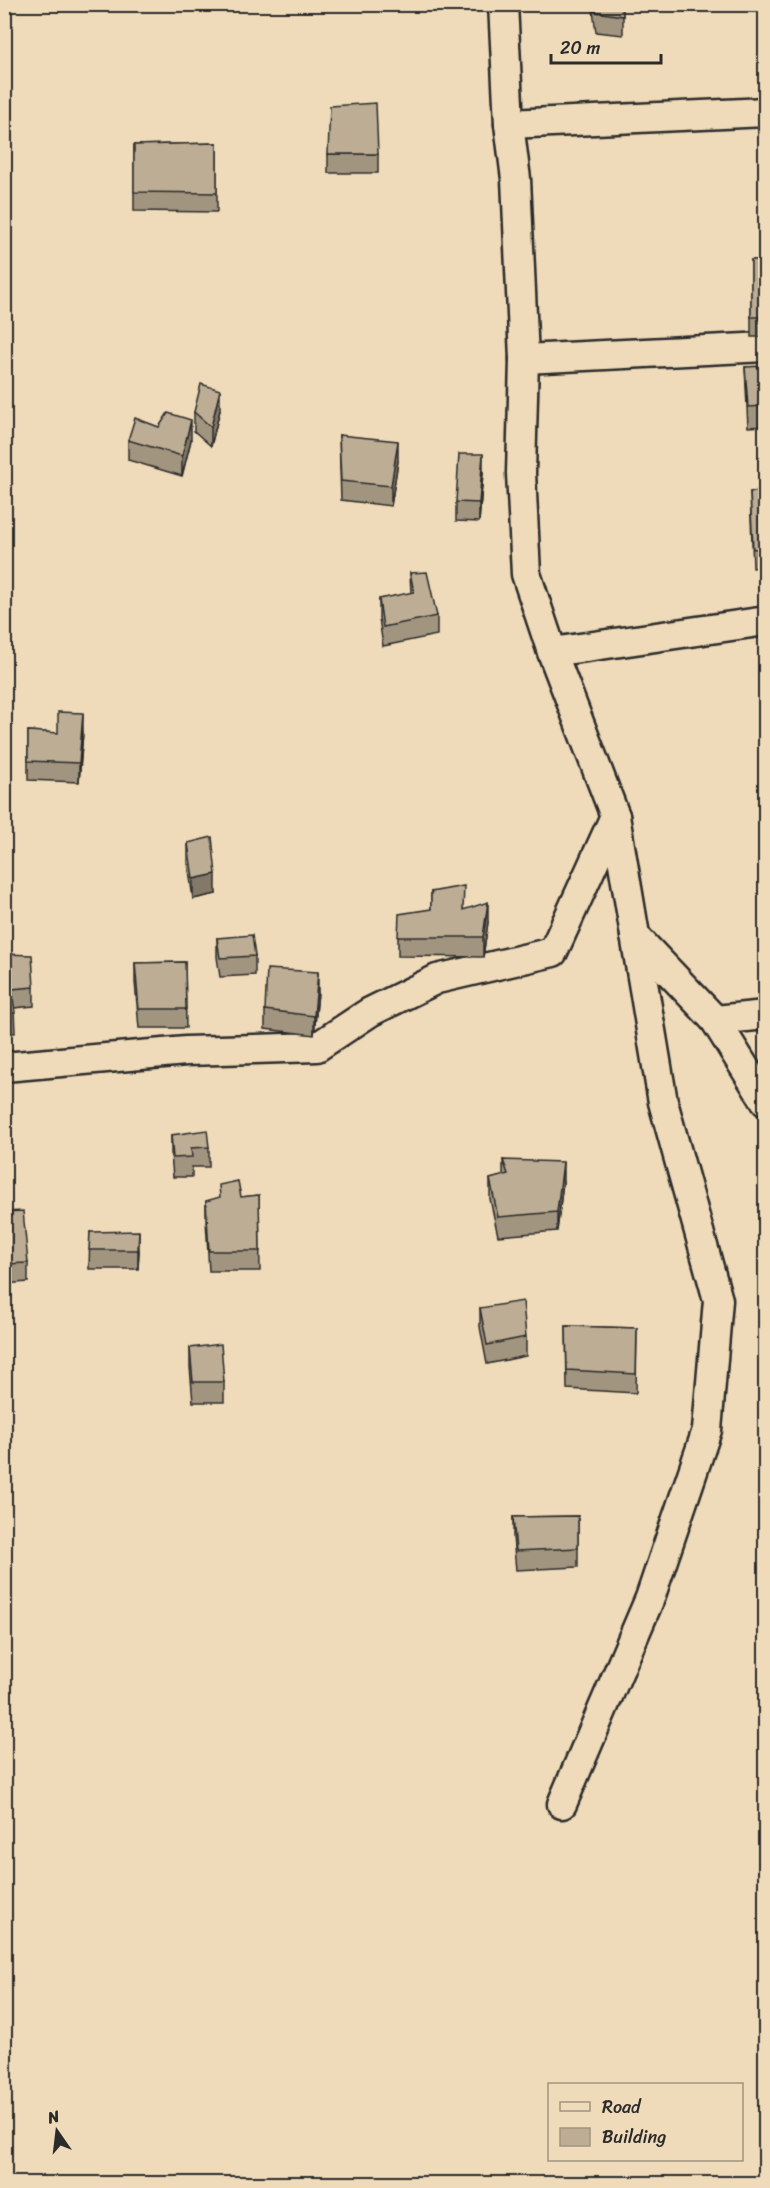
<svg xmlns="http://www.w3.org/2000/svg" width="770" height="2188" font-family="Sriracha,sans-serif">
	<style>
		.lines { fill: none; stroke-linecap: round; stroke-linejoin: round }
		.minor-casing { stroke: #2b2b2b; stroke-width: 33 }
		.minor { stroke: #efdbb9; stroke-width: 28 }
		.wall { fill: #a2957f; stroke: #2b2b2b; stroke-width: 1.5 }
		.shaded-wall { fill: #847968; stroke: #2b2b2b; stroke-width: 1.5 }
		.building { fill: #bcad94; stroke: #2b2b2b; stroke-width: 1.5 }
	</style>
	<rect width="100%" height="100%" fill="#efdbb9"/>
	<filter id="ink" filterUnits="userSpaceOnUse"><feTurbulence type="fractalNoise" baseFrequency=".0167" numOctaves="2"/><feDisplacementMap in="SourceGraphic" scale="12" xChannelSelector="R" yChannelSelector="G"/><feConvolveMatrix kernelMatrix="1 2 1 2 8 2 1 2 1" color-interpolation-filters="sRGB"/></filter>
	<g filter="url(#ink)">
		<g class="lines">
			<defs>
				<g id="minor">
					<path d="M503 4 509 124 516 179 524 359 521 473 526 574 552 652 615 816 663 1102 718 1300 707 1430 650 1598 562 1804"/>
					<path d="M509 124 766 112"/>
					<path d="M524 359 766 347"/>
					<path d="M552 652 766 621"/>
					<path d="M635 936 715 1020 766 1102"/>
					<path d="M715 1020 766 1015"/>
					<path d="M4 1067 186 1051 317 1047 370 1012 437 979 553 952 615 816"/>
				</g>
			</defs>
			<use href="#minor" class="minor-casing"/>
			<use href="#minor" class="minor"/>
		</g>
		<g class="wall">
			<path d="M592 4H622L623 16V35L596 32Z"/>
			<path d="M217 143V212L134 211V145Z"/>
			<rect x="328" y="154" width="50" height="19"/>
			<rect x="751" y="260" width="14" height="77"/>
			<path d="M765 366V426L748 427 745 367Z"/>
			<rect x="4" y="398" width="2" height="53"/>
			<path d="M220 410 211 446 194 431V412Z"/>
			<path d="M339 435 398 461 391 506 341 500Z"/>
			<path d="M128 440H191L182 476 128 460Z"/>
			<path d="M483 473 479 522 456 521V502Z"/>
			<path d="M765 491V567L753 568 750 492Z"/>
			<path d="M410 573 437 616V635L383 646 379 618V599L411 593Z"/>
			<path d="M28 731 58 733 83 732 79 782 28 780Z"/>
			<path d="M188 843 216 894 193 899 188 863Z"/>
			<path d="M431 892 464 910 488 922 483 957 398 956V937L431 909Z"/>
			<path d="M217 938 255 956V975L220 977 217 957Z"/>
			<path d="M4 954 34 987V1006L14 1008 15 1033 4 1032Z"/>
			<path d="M185 962 186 1028H139L135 982V963Z"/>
			<path d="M318 992 314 1035 265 1029V1010Z"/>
			<path d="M171 1135 209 1147V1167H192V1177H173L171 1154Z"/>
			<path d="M503 1160 563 1182 557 1231 498 1236 490 1199V1179L503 1176Z"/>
			<path d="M259 1195 260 1271H209L206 1220V1201Z"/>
			<path d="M4 1212 28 1263V1282L4 1284Z"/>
			<path d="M90 1232 139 1250 138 1269H89Z"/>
			<path d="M480 1308 526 1337V1356L487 1364 480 1327Z"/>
			<path d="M566 1326 637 1328 636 1393 567 1389Z"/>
			<path d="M190 1348 224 1382V1402H193L190 1367Z"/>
			<path d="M578 1516V1567L516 1570 513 1537V1517Z"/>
		</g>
		<g class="shaded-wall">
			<path d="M220 390V410L211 446V427Z"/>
			<path d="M191 420V440L182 476V456Z"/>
			<path d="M398 441V461L391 506V486Z"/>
			<path d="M483 454V473L479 522V503Z"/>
			<path d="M83 713V732L79 782V763Z"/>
			<path d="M216 874V894L193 899V879Z"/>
			<path d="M488 902V922L483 957V937Z"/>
			<path d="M318 972V992L314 1035V1016Z"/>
			<path d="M563 1162V1182L557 1231V1212Z"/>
			<path d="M139 1231V1250L138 1269V1250Z"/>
		</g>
		<g class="building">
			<path d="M595 4H622L623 16 596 12Z"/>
			<path d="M376 103 378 154H328L330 106Z"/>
			<path d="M217 143V193L134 192V145Z"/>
			<rect x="751" y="260" width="14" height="57"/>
			<path d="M765 366V406L748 407 745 367Z"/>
			<path d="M201 384 220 390 211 427 194 412Z"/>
			<rect x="4" y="398" width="2" height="34"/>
			<path d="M168 413 191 420 182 456 128 440 135 418 159 427Z"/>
			<path d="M339 435 398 441 391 486 341 481Z"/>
			<path d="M459 454H483L479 503 456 502Z"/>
			<path d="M765 491V548L753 549 750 492Z"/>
			<path d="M427 572 437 616 383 627 379 599 414 592 410 573Z"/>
			<path d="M58 712 83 713 79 763 28 761V731L58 733Z"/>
			<path d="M212 837 216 874 193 879 188 843Z"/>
			<path d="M464 886 463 910 488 902 483 937H398L399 914 431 909V892Z"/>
			<path d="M252 935 255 956 220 958 217 938Z"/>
			<path d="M4 954 32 955 34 987 12 989 15 1013H4Z"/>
			<path d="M185 962 186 1009H139L135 963Z"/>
			<path d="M267 969 318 972 314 1016 265 1010Z"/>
			<path d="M207 1130 209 1147 191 1148 192 1157 173 1158 171 1135Z"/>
			<path d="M503 1160 563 1162 557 1212 498 1217 490 1179 508 1174Z"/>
			<path d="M238 1181 241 1197 259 1195 260 1251H209L206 1201 220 1197 219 1185Z"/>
			<path d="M23 1211 28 1263 4 1264V1212Z"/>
			<path d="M139 1231 138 1250H89L90 1232Z"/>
			<path d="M523 1301 526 1337 487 1345 480 1308Z"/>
			<path d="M566 1326 637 1328 636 1374 567 1370Z"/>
			<path d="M221 1344 224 1382H193L190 1348Z"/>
			<path d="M578 1516V1548L516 1551 513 1517Z"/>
		</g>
	</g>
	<rect width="770" height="2188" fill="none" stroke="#efdbb9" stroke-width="24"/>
	<rect x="12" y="12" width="746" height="2164" fill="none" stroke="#2b2b2b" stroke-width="2" filter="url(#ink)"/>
	<rect x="548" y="2083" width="195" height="78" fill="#efdbb9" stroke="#a19580" stroke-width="1.5"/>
	<rect x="560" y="2102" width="30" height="9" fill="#efdbb9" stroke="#a19580" stroke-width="1.5"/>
	<text x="602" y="2113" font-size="18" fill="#2b2b2b">Road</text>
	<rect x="560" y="2128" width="30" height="18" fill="#bcad94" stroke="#a19580" stroke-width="1.5"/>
	<text x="602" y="2143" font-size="18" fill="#2b2b2b">Building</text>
	<g transform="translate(57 2131) rotate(346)" stroke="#efdbb9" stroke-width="4.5" paint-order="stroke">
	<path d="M0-4.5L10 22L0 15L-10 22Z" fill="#2b2b2b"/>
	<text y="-9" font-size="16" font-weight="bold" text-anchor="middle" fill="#2b2b2b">N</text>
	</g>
	<path d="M551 54v9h110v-9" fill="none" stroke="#2b2b2b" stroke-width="3"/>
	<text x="560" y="54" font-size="18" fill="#2b2b2b" stroke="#efdbb9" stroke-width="4.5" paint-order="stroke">20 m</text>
</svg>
